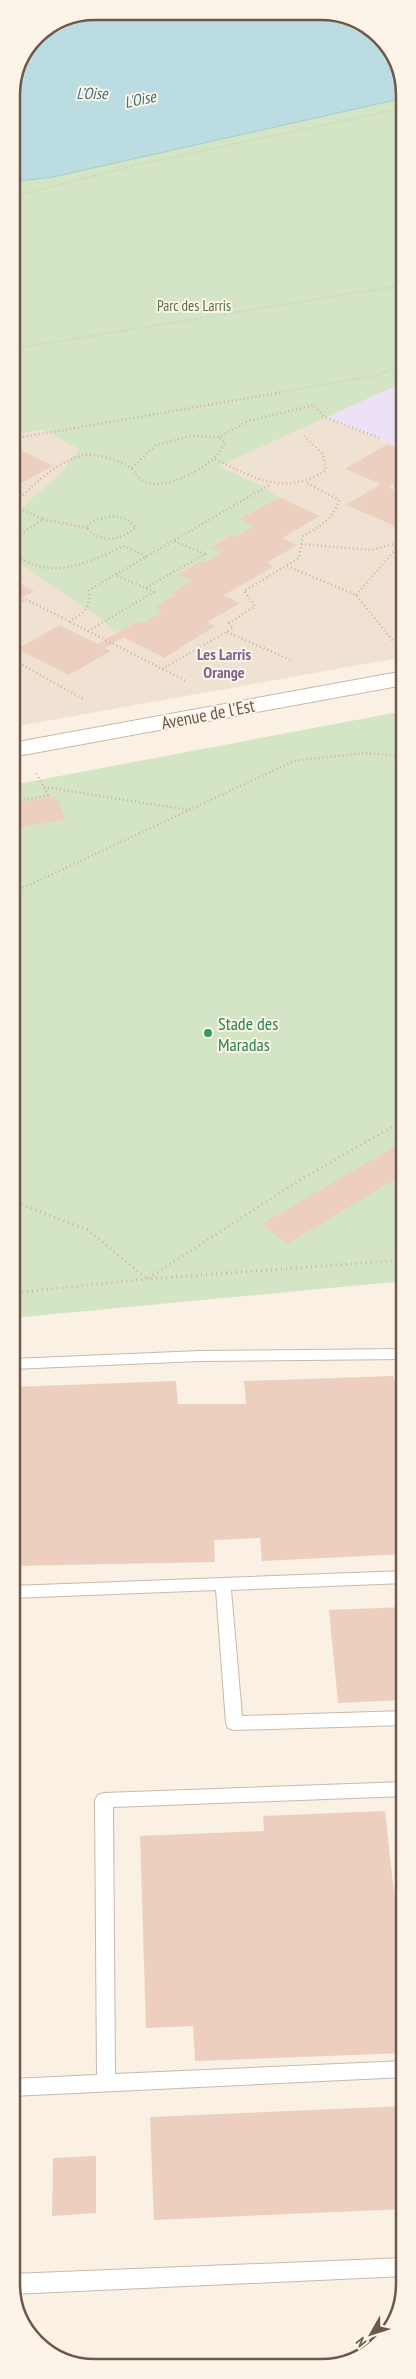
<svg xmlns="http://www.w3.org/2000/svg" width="416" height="2379" font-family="'PT Sans Narrow',sans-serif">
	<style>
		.residential { fill: #f0e2d3 }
		.education { fill: #ede1f6 }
		.green { fill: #d3e5c4 }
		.water { fill: #bbdde1; stroke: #a2ccd1 }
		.building { fill: #eccfbe }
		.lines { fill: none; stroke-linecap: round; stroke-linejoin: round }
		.service-casing { stroke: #c9b8ab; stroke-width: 2 }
		.minor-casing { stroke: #c9b8ab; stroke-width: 2 }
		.path-far2 { stroke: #d0b2a2; stroke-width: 2; stroke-dasharray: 0.5 2.5; stroke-linecap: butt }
		.path-far1 { stroke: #d0b2a2; stroke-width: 2.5; stroke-dasharray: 1 3; stroke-linecap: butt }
		.path { stroke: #d0b2a2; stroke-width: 3; stroke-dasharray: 1 4; stroke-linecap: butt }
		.service { fill: #fff; fill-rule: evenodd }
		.minor { fill: #fff; fill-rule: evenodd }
		.leisure-dot { fill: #2e9e5b; stroke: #fdf4e9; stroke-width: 2 }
		.labels { text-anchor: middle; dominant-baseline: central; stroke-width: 4; stroke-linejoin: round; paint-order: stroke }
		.far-park-label { font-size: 15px; fill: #557446; stroke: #fdf4e9 }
		.far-water-label { font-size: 16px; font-style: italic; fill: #45737a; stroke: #fdf4e9 }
		.far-neighbourhood-label { font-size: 16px; font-weight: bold; fill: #7c648c; stroke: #fdf4e9 }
		.street-label { font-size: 18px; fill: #6f574c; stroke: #fdf4e9 }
		.leisure-label { font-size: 18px; fill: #27864d; stroke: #fdf4e9; text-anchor: start }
		.rim { fill: none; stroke: #6f574c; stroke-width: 2.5 }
	</style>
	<rect width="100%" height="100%" fill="#faf0e4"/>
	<path class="residential" d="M404 365V657L12 727 11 435 266 396Z"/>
	<path class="education" d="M404 361V449L326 418 304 391Z"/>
	<g class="green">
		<path d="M404 98V382L219 466 262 486 279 497 239 518 254 526 235 537 229 535 210 546 223 552 203 563 199 562 177 573 192 581 171 593 175 595 155 607 163 612 143 623 138 621 116 633 103 620 12 558V516L60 474 79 449 44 430 11 435V182L53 177Z"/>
		<path d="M404 711V1281L12 1318V785Z"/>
	</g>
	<path class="water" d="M342 14 384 40 404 85V98L53 177 11 182V90L36 36 57 22 135 17Z"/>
	<g class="building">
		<path d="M388 444 404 451V477L388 487 404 493V530L346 505 381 484 345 469Z"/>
		<path d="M16 448 53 466 12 488 23 492 12 498V450Z"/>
		<path d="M279 497 320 516 282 538 297 545 268 562 273 567 224 595 240 603 208 622 215 626 164 658 123 637 105 648 111 651 69 675 18 649 59 625 98 644 138 621 143 623 163 612 155 607 175 595 170 593 192 581 177 574 199 562 203 563 223 552 210 547 230 535 235 537 254 526 239 519Z"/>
		<path d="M12 572 24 578 17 582 34 591 12 603Z"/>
		<path d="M55 796 66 819 12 829V804Z"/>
		<path d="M404 1141V1174L287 1244 262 1224Z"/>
		<path d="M393 1376 401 1404 404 1405 405 1554 262 1561 260 1538 214 1540 215 1562 12 1566V1387L176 1381 178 1404H246L244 1381Z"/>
		<path d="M405 1607V1700L338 1703 329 1610Z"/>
		<path d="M385 1811 405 1992V2053L195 2061 193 2026 146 2028 140 1836 264 1831 263 1816Z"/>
		<path d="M405 2106V2209L154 2220 150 2117Z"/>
		<path d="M96 2156V2213L52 2216 53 2158Z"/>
	</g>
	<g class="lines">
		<defs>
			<g id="service">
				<path d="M404 1349V1359L200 1361 12 1369V1359L200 1351Z"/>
				<path d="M405 1571V1583L231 1590 242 1716 405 1711V1725L234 1730 228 1728 226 1723 216 1590 12 1598V1586Z"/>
				<path d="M405 1782V1796L113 1807 115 2074 405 2061V2077L12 2096V2079L97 2075 95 1800 98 1795 104 1793Z"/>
				<path d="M405 2258V2276L12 2294V2274Z"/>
			</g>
			<path id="minor" d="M404 671V685L12 757V743Z"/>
		</defs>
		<use href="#service" class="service-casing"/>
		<use href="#minor" class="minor-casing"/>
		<g class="path-far2">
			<path d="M62 18 79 17"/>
			<path d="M11 197 140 164 404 108"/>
			<path d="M11 343 22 346"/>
			<path d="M11 349 404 285"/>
			<path d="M276 393 378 375 404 364"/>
		</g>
		<g class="path-far1">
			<path d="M11 439 283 392"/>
			<path d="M215 459C254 478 285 497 326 470L323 454 304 436"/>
			<path d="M132 468 156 445 190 436 219 437 248 421 314 405 324 417 380 438"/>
			<path d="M404 480 394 486 404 491"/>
			<path d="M113 516 126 519 136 527C122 541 100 544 87 528L88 524 99 519Z"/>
			<path d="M43 519 87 528"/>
			<path d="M301 544 371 550 404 541"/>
			<path d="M12 546 13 539 43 519 12 505C32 487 56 461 84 455 95 453 122 461 131 468 134 470 135 475 138 477 152 491 177 481 192 473 206 466 218 457 225 443L219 437"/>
			<path d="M12 551C46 583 86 564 123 546L148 557"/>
			<path d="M287 566 356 595 394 642"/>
			<path d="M146 588 205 554 174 541"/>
			<path d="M356 595 403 541"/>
			<path d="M12 607 25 599 69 621C84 614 91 608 89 590L271 484"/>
			<path d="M70 622 88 631 154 592 116 575"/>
			<path d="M88 631 186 681"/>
			<path d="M227 632 293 661"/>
			<path d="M12 659 85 700"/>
			<path d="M162 669 233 628 229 623 255 606 244 591 299 558 303 536C320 527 333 519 339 500L307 483"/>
			<path d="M44 787 189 810"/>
			<path d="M12 802 48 795 36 773"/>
			<path d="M12 893 294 761 363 753 404 756"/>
		</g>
		<g class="path">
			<path d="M12 1201 88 1230 147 1279 295 1183 404 1120"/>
			<path d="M12 1293 147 1279 404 1260"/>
		</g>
		<use href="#service" class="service"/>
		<use href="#minor" class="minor"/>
	</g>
	<circle class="leisure-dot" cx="208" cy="1033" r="5"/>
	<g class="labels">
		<g class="far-park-label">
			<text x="194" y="305">Parc des Larris</text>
		</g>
		<g class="far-water-label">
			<text x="92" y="93">L’Oise</text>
			<text transform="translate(140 99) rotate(-12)">L'Oise</text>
		</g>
		<g class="far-neighbourhood-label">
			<text x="224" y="654">Les Larris<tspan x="224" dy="18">Orange</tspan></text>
		</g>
		<g class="street-label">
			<text transform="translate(208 714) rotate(-11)">Avenue de l'Est</text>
		</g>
		<g class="leisure-label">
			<text x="218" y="1023">Stade des<tspan x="218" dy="21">Maradas</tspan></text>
		</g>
	</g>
	<path d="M0 0H416V2379H0ZM95 20H321A75 75 0 0 1 396 95V2284A75 75 0 0 1 321 2359H95A75 75 0 0 1 20 2284V95A75 75 0 0 1 95 20Z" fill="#fdf4e9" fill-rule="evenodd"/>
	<path class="rim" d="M95 20H321A75 75 0 0 1 396 95V2284A75 75 0 0 1 321 2359H95A75 75 0 0 1 20 2284V95A75 75 0 0 1 95 20Z"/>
	<g transform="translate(371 2334) rotate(231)" stroke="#fdf4e9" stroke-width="4" paint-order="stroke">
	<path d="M0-4L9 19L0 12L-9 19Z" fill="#6f574c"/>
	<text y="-8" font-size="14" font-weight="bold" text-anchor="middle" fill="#6f574c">N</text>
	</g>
</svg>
